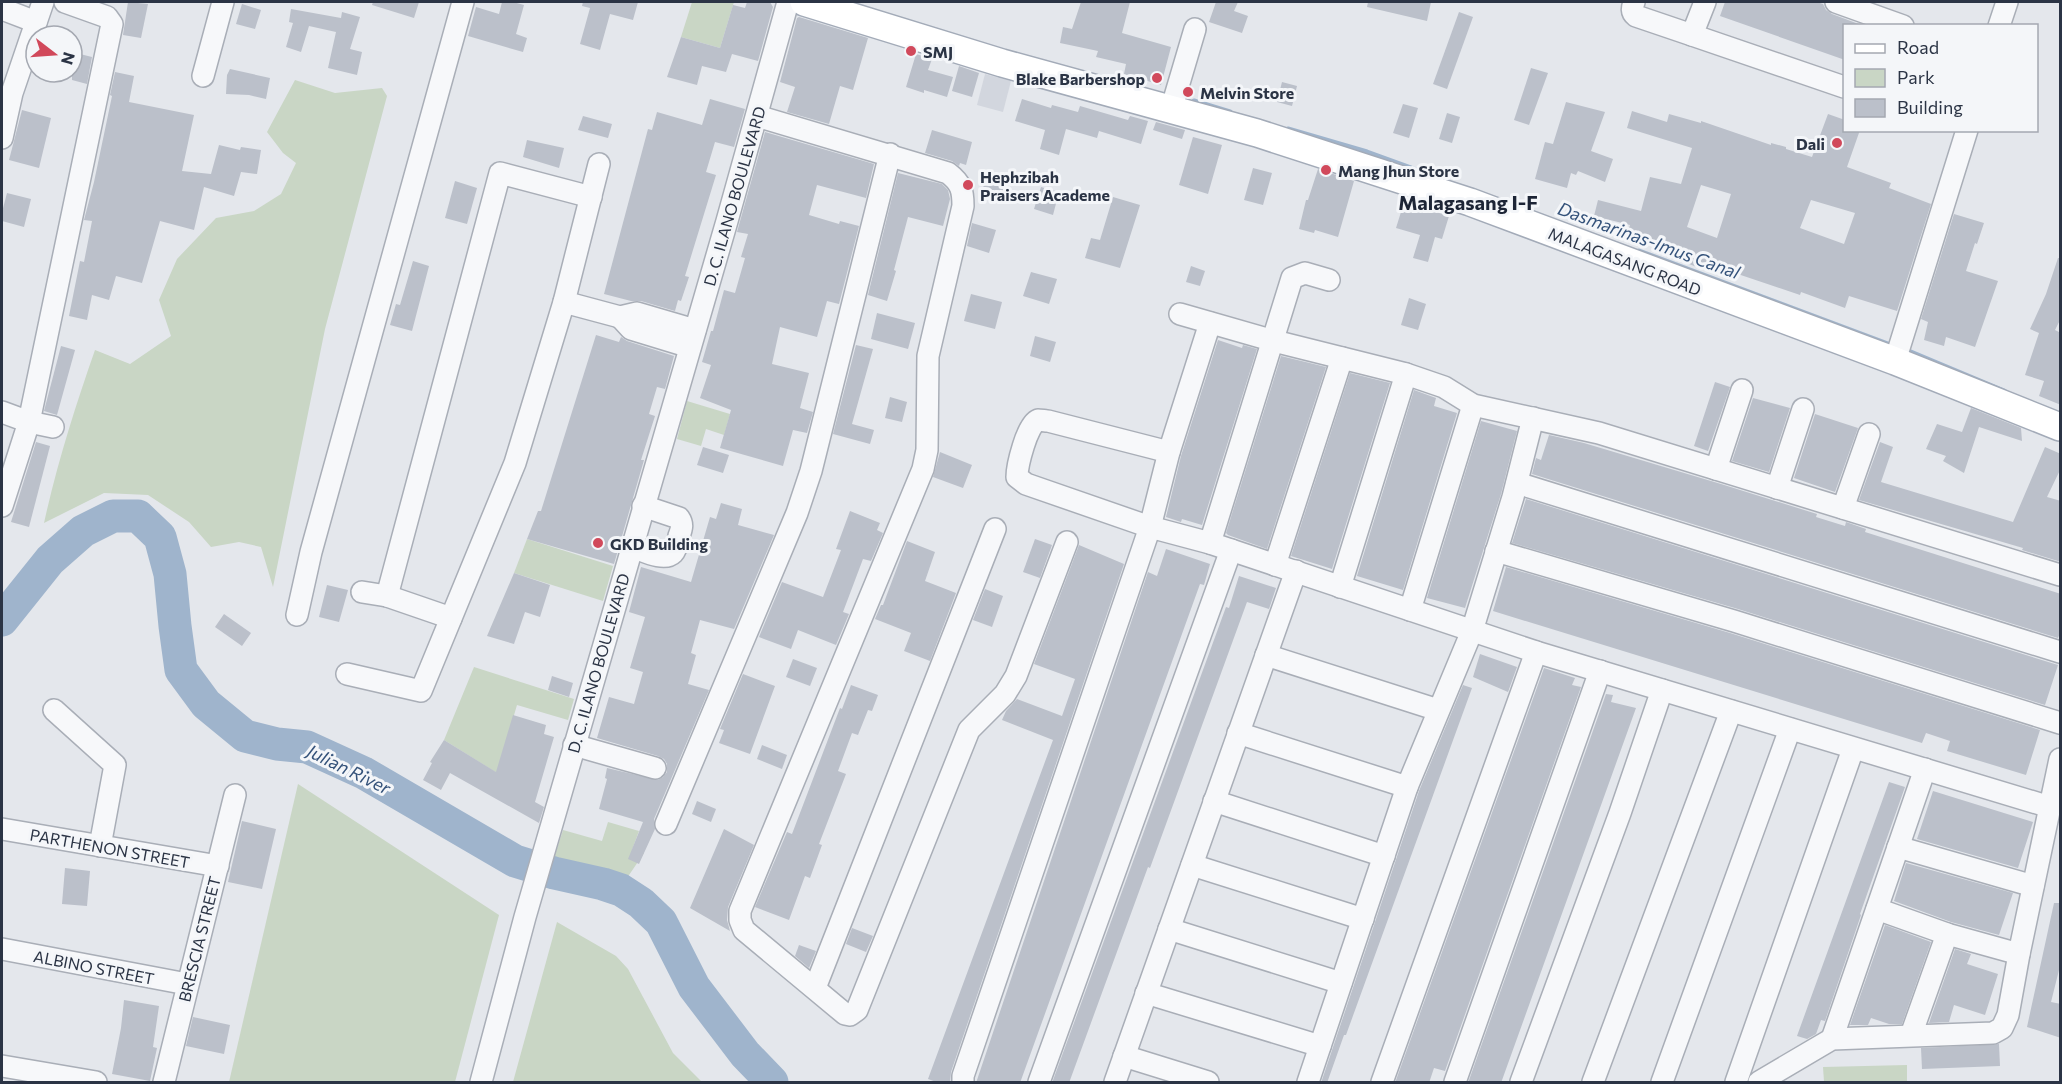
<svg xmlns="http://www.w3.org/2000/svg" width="2062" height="1084" font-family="Commissioner,sans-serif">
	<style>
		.built { fill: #d2d6de }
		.green { fill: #c9d6c5 }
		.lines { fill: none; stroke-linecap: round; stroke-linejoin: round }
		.stream { stroke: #9fb4cc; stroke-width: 5 }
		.river { stroke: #9fb4cc; stroke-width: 33 }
		.building { fill: #bbc0ca; fill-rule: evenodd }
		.minor-casing { stroke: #a9aeb7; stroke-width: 24 }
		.major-casing { stroke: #a3abb8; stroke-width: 30 }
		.minor { stroke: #f7f8fa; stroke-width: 21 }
		.major { stroke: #fff; stroke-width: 27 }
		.poi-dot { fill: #d1495b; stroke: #f4f6f9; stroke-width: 2 }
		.labels { text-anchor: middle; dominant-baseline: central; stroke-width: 6; stroke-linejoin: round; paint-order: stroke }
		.poi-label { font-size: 16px; font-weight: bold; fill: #2b3445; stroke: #f4f6f9; text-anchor: start }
		.street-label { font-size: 16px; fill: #2b3445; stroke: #f4f6f9 }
		.water-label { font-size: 18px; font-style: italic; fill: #34527a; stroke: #f4f6f9 }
		.quarter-label { font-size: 20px; font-weight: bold; fill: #1d2536; stroke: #f4f6f9 }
	</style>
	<rect width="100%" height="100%" fill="#e4e7ec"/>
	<path class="built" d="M985 74 1011 81 1003 112 977 105Z"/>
	<g class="green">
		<path d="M692 2H734L720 48 681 37Z"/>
		<path d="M295 80 335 93 382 88 387 96 325 329 273 587 261 547 239 542 211 547 189 522 148 495 104 493 44 523C57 464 75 407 95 350L130 364 171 336 159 300 177 259 216 218 254 211 281 194 296 163 283 153 267 132Z"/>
		<path d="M687 401 730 414 724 435 706 429 701 446 677 439Z"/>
		<path d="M527 539 613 566 603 601 514 573Z"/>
		<path d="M474 667 574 699 568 720 517 705 497 773 444 740Z"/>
		<path d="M298 784 499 915 455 1082H229Z"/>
		<path d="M608 822 639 831 632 850 644 853 627 878 554 858 563 830 602 841Z"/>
		<path d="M557 922 616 956 628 969 673 1053 702 1082H513Z"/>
		<path d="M1907 1065V1082H1824L1823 1067Z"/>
	</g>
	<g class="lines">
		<g class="stream">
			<path d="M1194 101 1230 112"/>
			<path d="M1288 129 1367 152 1425 173"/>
			<path d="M1639 251 1888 344"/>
			<path d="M1906 350 2004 391"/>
		</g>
		<path class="river" d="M2 620 50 560 83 531 113 516H138L160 537 170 574 175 626 181 670 206 704 245 736 277 744 307 747 364 773 515 861 554 873 603 884 621 890 641 903 661 922 694 987 745 1054 772 1082"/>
	</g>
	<g class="building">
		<path d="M128 2 148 4 141 38 123 35Z"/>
		<path d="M373 2H419L414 18 372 5Z"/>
		<path d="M502 2H513L524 5 516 34 527 38 523 52 468 36 476 7 499 14Z"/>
		<path d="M583 2H638L633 20 610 14 600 50 580 44 590 8 582 6Z"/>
		<path d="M747 2H770L773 7 758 61 732 54 726 72 702 66 697 85 667 77 681 37 720 48 733 5 745 8Z"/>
		<path d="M1081 2H1130L1122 33 1171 47 1161 85 1124 74 1126 64 1096 57 1098 51 1060 43 1063 27 1072 29Z"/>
		<path d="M1216 2H1238L1234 11 1248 16 1242 33 1209 22Z"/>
		<path d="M1368 2H1431L1427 21 1367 7Z"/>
		<path d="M1725 2H1817L1823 4 1826 10 1832 14 1864 26H1845V60L1720 16Z"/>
		<path d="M242 4 261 10 255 29 236 24Z"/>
		<path d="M291 9 341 18 342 12 360 17 350 49 362 52 357 75 328 68 336 32 309 26 301 52 286 47 293 23 289 22Z"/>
		<path d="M1459 12 1473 17 1447 89 1433 84Z"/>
		<path d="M799 17 868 38 853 90 840 86 829 124 787 112 795 87 780 82 797 18Z"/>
		<path d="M72 52 92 57 87 84 72 80Z"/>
		<path d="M916 54 932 59 928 70 953 77 947 97 924 90V93L906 87Z"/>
		<path d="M959 66 979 73 972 97 952 91Z"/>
		<path d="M1531 68 1548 73 1529 125 1514 120Z"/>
		<path d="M230 69 270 78 266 99 249 95 226 94 227 75Z"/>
		<path d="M115 72 134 76 129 102 194 115 182 171 211 174 219 145 240 150 241 147 261 150 257 174 241 172 234 196 204 187 194 230 160 221 142 283 116 276 109 300 92 295 87 320 69 316 80 261 84 262 92 221 84 220 94 182 112 96 110 95Z"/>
		<path d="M1282 82 1297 86 1292 106 1277 102Z"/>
		<path d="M710 99 745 109 734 147 715 142 706 172 716 175 685 276 689 277 681 301 678 300 675 311 641 301H631L604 294 648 129 652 130 657 112 702 125Z"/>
		<path d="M1022 99 1051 108 1052 105 1078 112 1080 106 1128 120 1130 116 1148 121 1141 144 1099 131 1097 138 1066 129 1059 155 1040 149 1045 130 1015 121Z"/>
		<path d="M1566 102 1605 112 1591 151 1613 159 1605 182 1578 171 1576 175 1571 173 1567 188 1535 179 1545 142 1553 144Z"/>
		<path d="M1403 104 1418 108 1409 138 1393 133Z"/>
		<path d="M22 110 51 118 39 168 9 160Z"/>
		<path d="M1632 111 1667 122 1669 114 1701 123V121L1771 145V143L1786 147V149L1812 157 1828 114 1845 120V130H1860L1847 167 1891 183 1889 188 1931 204 1897 311 1849 296 1845 308 1801 292 1800 295 1720 268 1719 274 1699 268 1655 250 1657 245 1626 237 1630 225 1594 216 1598 200 1641 211 1650 177 1681 184 1692 148 1627 128ZM1701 185 1731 194 1717 238 1687 227ZM1811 200 1855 213 1844 244 1800 228Z"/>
		<path d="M1447 113 1460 117 1452 143 1439 139Z"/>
		<path d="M583 116 612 124 608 138 578 130Z"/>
		<path d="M1156 122 1185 130 1182 139 1153 130Z"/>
		<path d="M932 130 972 142 966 165 960 163 959 166 952 161 925 153Z"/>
		<path d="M765 132 874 164 866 198 817 185 809 215 839 224 840 221 859 226 839 304 827 301 817 337 780 327 772 364 809 373 800 408 813 412 807 433 793 430 783 466 720 448 731 410 700 398 711 365 702 362 711 331H713L724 290 735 293 745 258 741 257 748 234 737 232Z"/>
		<path d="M1193 137 1222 145 1208 194 1179 185Z"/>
		<path d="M527 140 564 148 559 168 523 157Z"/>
		<path d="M1253 168 1272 173 1263 205 1244 200Z"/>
		<path d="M1318 169 1354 181 1338 237 1315 230 1314 233 1299 229 1306 200H1308Z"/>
		<path d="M898 173 942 184 948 190 950 199 943 226 908 217 894 270 896 271 887 301 868 295Z"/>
		<path d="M987 175 1006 180 1000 200 981 195Z"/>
		<path d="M455 181 477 188 467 224 445 218Z"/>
		<path d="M1041 187 1059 192 1053 215 1034 209Z"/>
		<path d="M7 193 31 199 24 227 2 221V212Z"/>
		<path d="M1113 197 1140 205 1120 268 1085 258 1091 238 1100 240Z"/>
		<path d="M1405 199 1424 205 1423 208 1449 216 1442 239 1435 237 1428 262 1413 258 1420 235 1396 228Z"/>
		<path d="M1954 214 1984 223 1977 244 1975 243 1966 271 1998 281 1975 347 1946 337 1944 346 1924 340 1928 322 1921 319Z"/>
		<path d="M972 223 996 230 989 253 967 246Z"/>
		<path d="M2058 258H2061V318L2055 330 2061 333V405L2039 396 2044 381 2025 375 2039 333 2030 329 2046 294Z"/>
		<path d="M413 261 429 266 412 331 390 325 396 304 400 305Z"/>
		<path d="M1191 266 1205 271 1200 286 1186 282Z"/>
		<path d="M1031 272 1057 279 1049 304 1023 296Z"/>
		<path d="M971 294 1002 302 995 329 964 321Z"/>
		<path d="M1409 298 1426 304 1418 330 1401 325Z"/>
		<path d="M877 313 915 323 908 349 871 339Z"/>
		<path d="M596 335 619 342 621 337 627 341 674 356 665 389 657 387 649 414 655 416 641 460H644L614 564 527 539 538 511H541Z"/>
		<path d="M1035 336 1056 342 1050 362 1030 356Z"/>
		<path d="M1218 340 1242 348 1243 345 1257 349 1202 525 1182 519 1181 522 1166 517 1181 456Z"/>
		<path d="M856 345 873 349 852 424 874 430 870 444 833 434Z"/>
		<path d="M61 346 75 350 57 415 44 411Z"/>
		<path d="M1281 356 1326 367 1267 549 1228 535 1226 533Z"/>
		<path d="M1350 373 1390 383 1332 569 1291 556Z"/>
		<path d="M1715 382 1730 387 1708 451 1694 446Z"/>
		<path d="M1414 390 1436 398 1434 406 1457 413 1403 590 1357 576Z"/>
		<path d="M890 397 907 402 902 422 885 418Z"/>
		<path d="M1753 398 1790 408 1769 472 1732 461Z"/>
		<path d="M1971 408 2021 428 2022 441 1979 427 1964 473 1943 461 1946 456 1926 449 1937 424 1962 432Z"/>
		<path d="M1815 414 1858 428 1835 492 1794 478Z"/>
		<path d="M1481 421 1517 431 1501 494 1465 608 1427 598Z"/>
		<path d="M1549 435 1584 443 1721 484 1817 514 1816 517 1845 526 1846 522 1866 529 1865 532 2061 594V631L2058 638 1532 474 1536 458 1541 460Z"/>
		<path d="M36 442 50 446 29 527 11 522Z"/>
		<path d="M1880 442 1893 447 1881 482 2013 522 2045 447 2061 454V468L2047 497 2061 501V562L2022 550 2023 548 1859 500Z"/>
		<path d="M703 447 729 455 723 473 697 465Z"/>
		<path d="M940 452 972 465 963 488 933 477Z"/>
		<path d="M1526 499 2058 665 2045 705 1738 609 1512 543Z"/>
		<path d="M721 503 742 509 738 525 774 535 734 629 700 620 691 653 696 655 688 684 709 690 654 819 655 829 639 864 628 859 643 822 599 809 607 779 605 778 607 768 658 780 663 777 667 772V764L664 759 658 756 597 738 609 697 634 704 643 672 630 668 645 617 629 612 641 567 691 582 710 517 716 519Z"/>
		<path d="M850 511 880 523 877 530 883 533 871 561 863 559 843 612 849 614 836 645 798 630 791 649 759 637 782 582 823 597 841 550 836 549Z"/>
		<path d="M1035 539 1052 545 1040 578 1023 572Z"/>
		<path d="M907 541 935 552 925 581 956 593 930 661 904 651 911 633 875 619 881 605H883Z"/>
		<path d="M1079 545 1124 564 951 1072 950 1083H939L928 1079 1053 740 1002 720 1006 711 1017 699 1062 716 1075 679 1034 664Z"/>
		<path d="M1166 549 1210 564 1204 585 1200 584 1020 1083H976L1148 572 1157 576Z"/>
		<path d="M1506 567 1730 633 2040 730 2026 775 1947 751 1950 741 1926 733 1922 743 1493 611Z"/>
		<path d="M514 573 550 585 540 617 525 612 514 644 487 636Z"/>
		<path d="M1239 576 1276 588 1269 609 1247 602 1150 868 1148 867 1069 1083H1052L1226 607 1229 608Z"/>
		<path d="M327 585 348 590 339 622 319 617Z"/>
		<path d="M985 589 1003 596 992 627 973 620Z"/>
		<path d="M224 614 251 633 242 646 215 627Z"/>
		<path d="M1480 654 1517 667 1508 692 1473 677Z"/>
		<path d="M793 659 817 668 810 686 786 677Z"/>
		<path d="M1544 668 1575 678 1572 685 1581 687 1445 1071 1434 1068 1429 1083H1395Z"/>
		<path d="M743 674 775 686 750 754 719 743 724 730 720 729Z"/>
		<path d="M552 676 573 683 569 697 548 690Z"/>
		<path d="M851 685 878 695 872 711 868 710 858 735 852 733 838 771 846 774 819 844 822 845 810 878 805 876 789 920 755 907 787 832 792 834 840 708 842 709Z"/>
		<path d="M1463 685 1472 688 1346 1035H1344L1327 1083H1321L1419 791Z"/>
		<path d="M1606 694 1613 695 1611 702 1636 708 1501 1083H1468Z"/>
		<path d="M513 715 546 725 544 734 554 737 535 802 544 807 539 823 450 773 441 790 423 780 432 763 430 762 444 740 496 772Z"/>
		<path d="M762 745 787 755 782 769 757 759Z"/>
		<path d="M1889 782 1905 787 1860 914 1861 915 1825 1021 1821 1020 1816 1034 1807 1039 1797 1036Z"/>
		<path d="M1933 791 2033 822 2018 868 1917 839Z"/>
		<path d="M697 801 716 809 711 822 692 814Z"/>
		<path d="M242 821 276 829 262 889 228 882Z"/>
		<path d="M724 829 754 845 728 907 727 920 730 931 690 908Z"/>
		<path d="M1906 863 2013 893 1999 935 1951 922 1894 901Z"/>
		<path d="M65 868 90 871 87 906 62 904Z"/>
		<path d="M2054 903H2061V962L2051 1002 2061 1004V1038L2027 1027Z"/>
		<path d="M1885 925 1931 942 1902 1024H1889L1871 1018 1868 1025H1850Z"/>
		<path d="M852 928 873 936 866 952 846 944Z"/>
		<path d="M799 945 816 951 809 968 795 956Z"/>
		<path d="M1955 949 1971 954 1967 964 1998 974 1985 1015 1954 1005 1949 1022 1929 1023Z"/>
		<path d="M124 1000 159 1006 153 1047 157 1048 150 1081 112 1074 121 1028Z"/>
		<path d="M193 1017 230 1025 224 1054 186 1046Z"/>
		<path d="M1999 1044 2000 1066 1922 1069 1921 1048Z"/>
	</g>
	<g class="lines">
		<defs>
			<g id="minor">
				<path d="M1634 2C1632 8 1631 12 1636 16L1692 35"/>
				<path d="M1705 2 1692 35 1844 87"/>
				<path d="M1836 2 1903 26"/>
				<path d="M2 9 36 22"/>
				<path d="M1999 26 2007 2"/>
				<path d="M203 76 223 2"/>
				<path d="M1171 110 1195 29"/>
				<path d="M757 116 948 173C961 183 963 190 963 206L928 356 927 450 923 469 740 911V920L744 930 845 1014 850 1015 857 1010 969 730 1005 694 1016 676 1067 542"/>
				<path d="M2 138 12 93 43 2"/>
				<path d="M564 302 620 317 637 313 695 330"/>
				<path d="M1180 314 1274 341 1406 374 1444 387 1473 405 1599 433 2060 575"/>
				<path d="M620 317 631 329 690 347"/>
				<path d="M1895 361 1967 130"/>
				<path d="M2 412 29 422 53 427"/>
				<path d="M1169 452 1048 421C1045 421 1041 420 1038 420 1027 424 1017 466 1017 477L1026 484 1150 527 1210 543 1536 652 2050 807"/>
				<path d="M1716 469 1742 390"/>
				<path d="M1517 483 2060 652"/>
				<path d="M1777 488 1803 409"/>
				<path d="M2 506 29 422 112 24 107 17 65 2"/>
				<path d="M1843 508 1869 434"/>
				<path d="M1210 543 1292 278 1305 273 1329 280"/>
				<path d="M632 547C642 550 664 562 673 553 677 549 678 541 679 536 682 528 683 524 679 518L643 506"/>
				<path d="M1496 551 1734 621 2060 723"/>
				<path d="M1275 565 1342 358"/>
				<path d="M1340 587 1406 374"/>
				<path d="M362 592 387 596 451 618"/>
				<path d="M387 596 500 173 591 197"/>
				<path d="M1410 610 1473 405"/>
				<path d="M297 615 311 552 463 2"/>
				<path d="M1266 655 1438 710"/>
				<path d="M347 674 421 691 515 463 564 302 599 164"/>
				<path d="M54 710 115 765 100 846"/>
				<path d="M1238 733 1407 787"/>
				<path d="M574 745 655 768"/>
				<path d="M1214 801 1384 856"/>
				<path d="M666 824 797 513 811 471 890 154"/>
				<path d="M2 829 218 866"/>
				<path d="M1898 847 2033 886"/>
				<path d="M1192 865 1363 919"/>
				<path d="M1877 909 1947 934 2019 954"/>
				<path d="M1169 929 1341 983"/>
				<path d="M2 949 187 984"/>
				<path d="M815 988 995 529"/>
				<path d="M1146 993 1320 1046"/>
				<path d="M1911 1035 1947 934"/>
				<path d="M1832 1039 1925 769"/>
				<path d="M1124 1056 1208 1082"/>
				<path d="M2 1066 96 1082"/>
				<path d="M164 1082 235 795"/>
				<path d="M481 1082 525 917 727 221 788 2"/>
				<path d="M963 1082V1076L1150 527 1169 452 1210 323"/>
				<path d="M1039 1082 1231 550"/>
				<path d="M1115 1082 1296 571"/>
				<path d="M1308 1082 1407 787 1472 631 1513 497 1533 418"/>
				<path d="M1382 1082 1536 652"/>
				<path d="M1455 1082 1600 671"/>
				<path d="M1521 1082 1620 813 1662 690"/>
				<path d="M1593 1082 1731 711"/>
				<path d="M1662 1082 1790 729"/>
				<path d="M1736 1082 1853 749"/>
				<path d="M1759 1082 1832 1039 1993 1033 2002 1028 2008 1015 2019 954 2060 759"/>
			</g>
			<path id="major" d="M804 2 1002 63 1257 133 1470 202 1895 361 2060 427"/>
		</defs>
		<use href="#minor" class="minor-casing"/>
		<use href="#major" class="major-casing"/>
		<use href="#minor" class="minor"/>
		<use href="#major" class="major"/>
	</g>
	<g class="poi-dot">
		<circle cx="911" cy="51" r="6"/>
		<circle cx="1157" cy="78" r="6"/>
		<circle cx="1188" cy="92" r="6"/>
		<circle cx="1837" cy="143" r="6"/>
		<circle cx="1326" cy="170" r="6"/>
		<circle cx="968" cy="185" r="6"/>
		<circle cx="598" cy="543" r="6"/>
	</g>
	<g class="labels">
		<g class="poi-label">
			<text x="923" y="51">SMJ</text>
			<text x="1145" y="78" text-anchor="end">Blake Barbershop</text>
			<text x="1200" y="92">Melvin Store</text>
			<text x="1825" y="143" text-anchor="end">Dali</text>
			<text x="1338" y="170">Mang Jhun Store</text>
			<text x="980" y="176">Hephzibah<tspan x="980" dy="18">Praisers Academe</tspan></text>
			<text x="610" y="543">GKD Building</text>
		</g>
		<g class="street-label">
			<text transform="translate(734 196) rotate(-74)">D. C. ILANO BOULEVARD</text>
			<text transform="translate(1625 261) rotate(21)">MALAGASANG ROAD</text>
			<text transform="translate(598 663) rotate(-74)">D. C. ILANO BOULEVARD</text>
			<text transform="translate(110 848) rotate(10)">PARTHENON STREET</text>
			<text transform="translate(199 939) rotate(-76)">BRESCIA STREET</text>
			<text transform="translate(94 967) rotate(11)">ALBINO STREET</text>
		</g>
		<g class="water-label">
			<text transform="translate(1649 240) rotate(20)">Dasmarinas-Imus Canal</text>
			<text transform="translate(349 769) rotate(26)">Julian River</text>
		</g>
		<g class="quarter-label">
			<text x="1468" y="202">Malagasang I-F</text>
		</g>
	</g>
	<rect width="2062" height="1084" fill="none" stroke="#2b3445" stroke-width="6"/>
	<rect x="1843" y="24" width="195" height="108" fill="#f4f6f9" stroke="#a4a8b1" stroke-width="1.5"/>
	<rect x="1855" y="44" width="30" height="9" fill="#ffffff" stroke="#a4a8b1" stroke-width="1.5"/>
	<text x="1897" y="54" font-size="18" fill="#2b3445">Road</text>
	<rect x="1855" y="69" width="30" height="18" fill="#c9d6c5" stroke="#a4a8b1" stroke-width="1.5"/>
	<text x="1897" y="84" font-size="18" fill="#2b3445">Park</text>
	<rect x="1855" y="99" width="30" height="18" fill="#bbc0ca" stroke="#a4a8b1" stroke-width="1.5"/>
	<text x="1897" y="114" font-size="18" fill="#2b3445">Building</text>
	<g transform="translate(54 54) rotate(107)"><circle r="28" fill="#f4f6f9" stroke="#a4a8b1" stroke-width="1.5"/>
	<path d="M0-4.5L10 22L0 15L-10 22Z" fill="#d1495b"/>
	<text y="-9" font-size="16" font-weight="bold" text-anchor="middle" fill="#2b3445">N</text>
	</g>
</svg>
